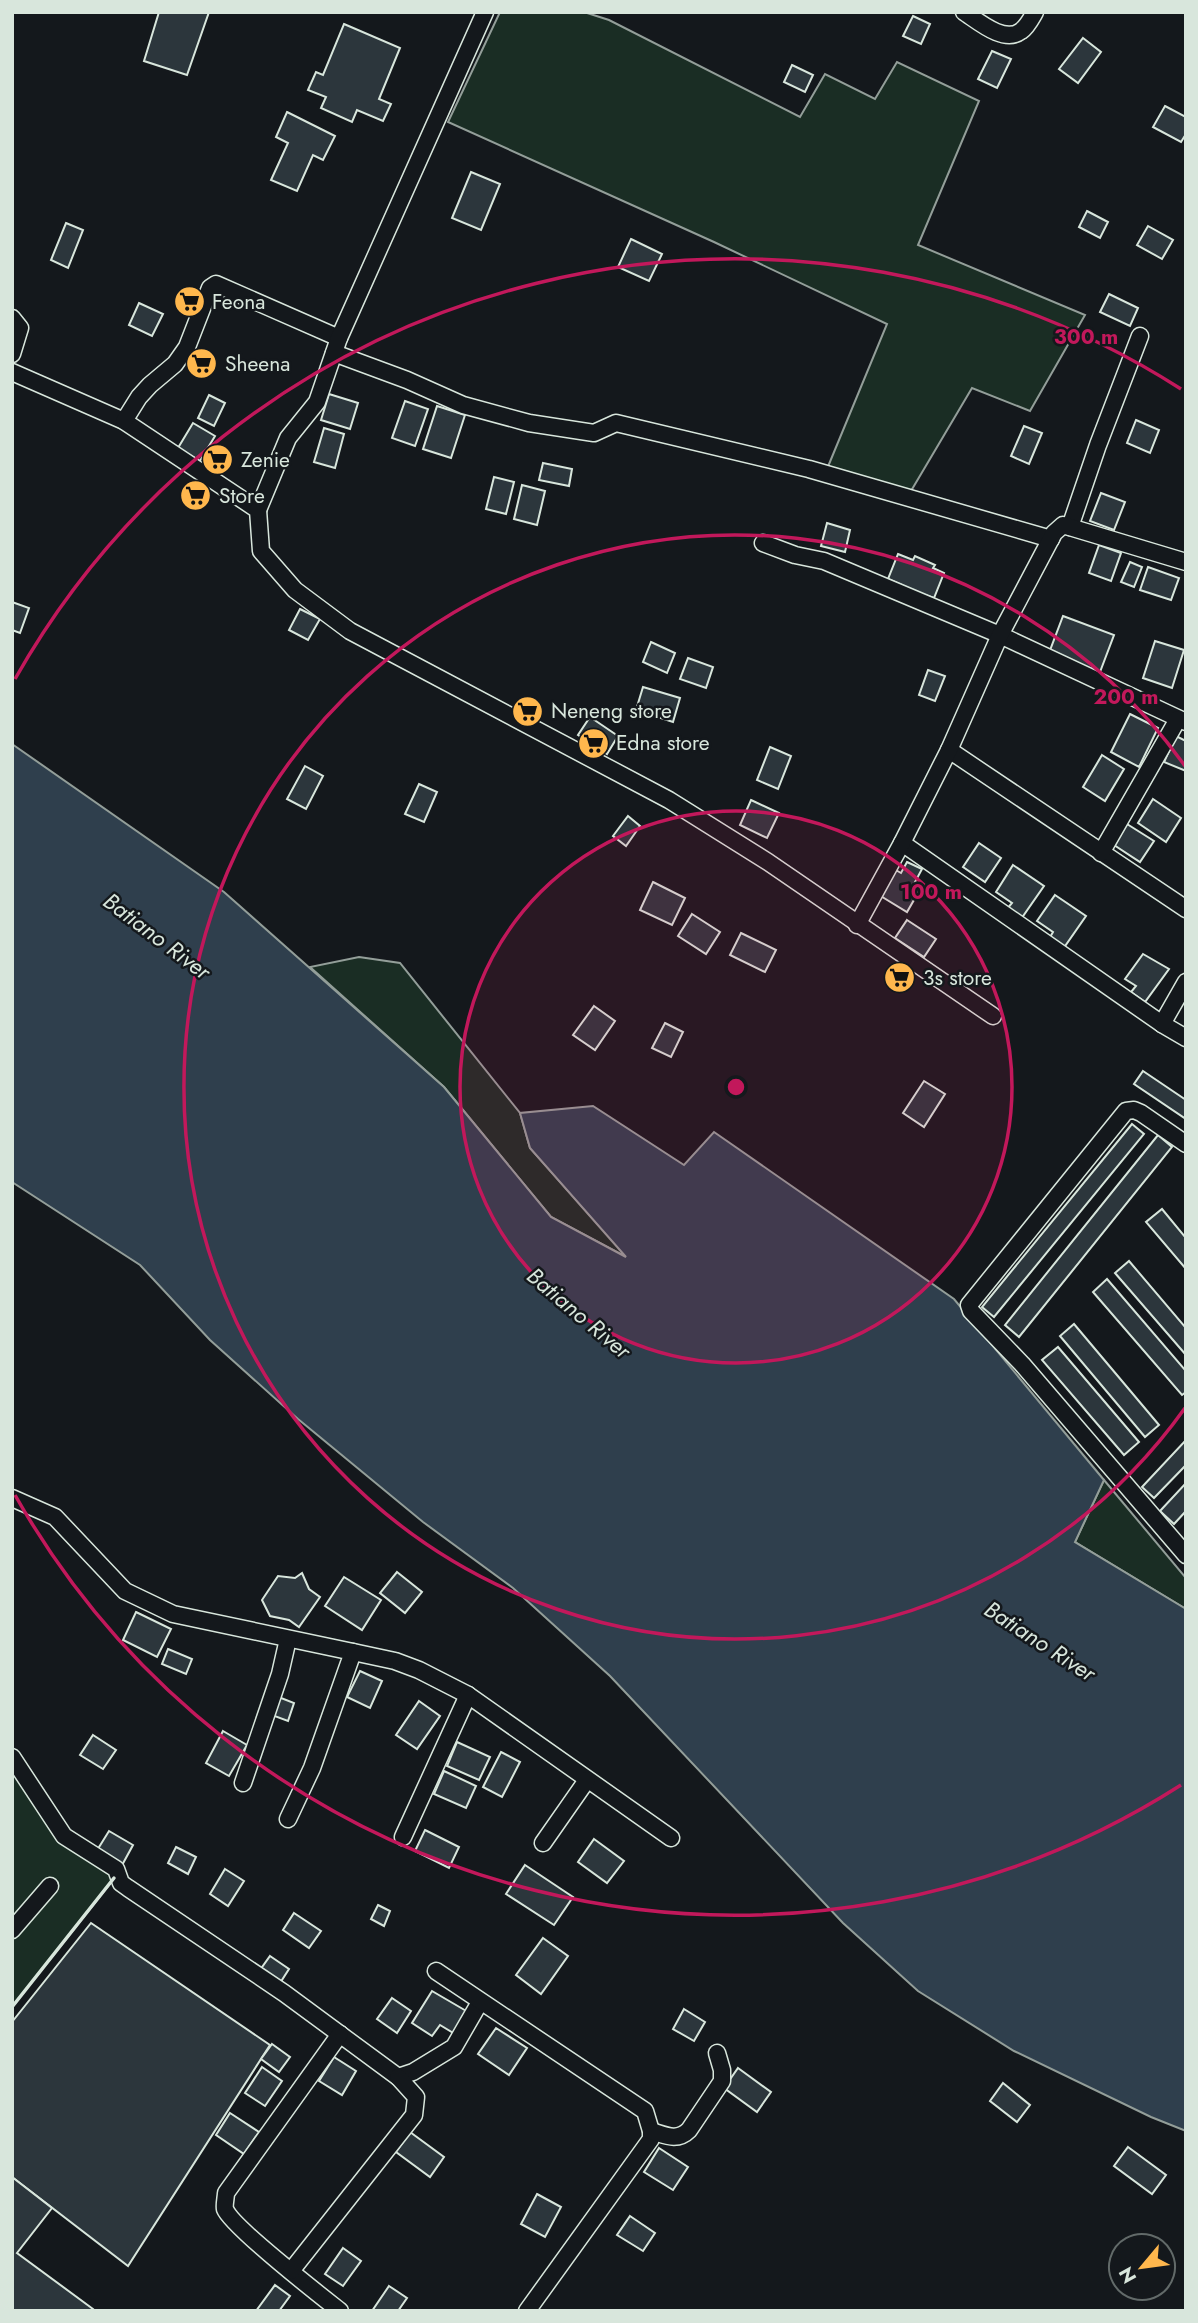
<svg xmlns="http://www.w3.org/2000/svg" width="1198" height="2323" font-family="Jost,sans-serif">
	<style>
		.green { fill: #1a2d24; stroke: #939e99; stroke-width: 2 }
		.water { fill: #2f3f4d; stroke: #939e99; stroke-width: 2 }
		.building { fill: #2c363c; stroke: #d8e6dc; stroke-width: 2 }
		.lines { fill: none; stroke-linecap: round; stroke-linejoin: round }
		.street-casing { stroke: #d8e6dc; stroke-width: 19 }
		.street { stroke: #14181c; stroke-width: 16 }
		.wall { stroke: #d8e6dc; stroke-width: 3.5 }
		.ring { fill: none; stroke: #c2185b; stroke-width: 3.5 }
		.labels { text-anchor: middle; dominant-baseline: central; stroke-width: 5; stroke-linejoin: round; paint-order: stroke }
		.poi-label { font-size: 21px; fill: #d8e6dc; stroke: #14181c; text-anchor: start }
		.water-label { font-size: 23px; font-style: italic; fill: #d8e6dc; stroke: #14181c }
		.centre { fill: #c2185b; stroke: #14181c; stroke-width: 3.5 }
		.ring-label { font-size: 21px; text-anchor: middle; font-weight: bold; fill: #c2185b; stroke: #14181c; stroke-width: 5; stroke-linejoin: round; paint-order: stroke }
	</style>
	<rect width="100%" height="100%" fill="#14181c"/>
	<g class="green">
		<path d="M500 12H584L609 20 800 117 825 74 875 99 897 62 979 101 918 245 1085 315 1030 411 972 388 908 496 827 469 887 324 714 242 448 122Z"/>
		<path d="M359 957 400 963 520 1113 530 1148 628 1258 551 1217 444 1087 310 967Z"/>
		<path d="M1104 1480 1186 1578V1609L1075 1542Z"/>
		<path d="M12 1763 59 1838 117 1875 12 2007Z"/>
	</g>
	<path class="water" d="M12 744 224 892 444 1087 551 1217 626 1257 530 1148 520 1113 593 1106 684 1165 714 1132 954 1299 1104 1480 1075 1542 1186 1609V2131L1151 2117 1014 2051 918 1991 843 1923 610 1676 513 1588 423 1522 298 1419 210 1340 140 1265 12 1182Z"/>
	<g class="building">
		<path d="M159 12H209L187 75 144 61Z"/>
		<path d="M913 16 930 24 921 44 903 36Z"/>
		<path d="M344 24 400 48 379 99 391 104 383 121 357 110 352 122 321 108 326 97 308 90 316 72 323 75Z"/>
		<path d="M1083 38 1101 52 1078 83 1059 69Z"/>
		<path d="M992 51 1011 59 997 88 978 79Z"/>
		<path d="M792 65 813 75 805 92 784 82Z"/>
		<path d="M1165 106 1186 117V134L1181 142 1153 127Z"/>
		<path d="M287 112 335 136 323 160 313 155 297 191 271 180 288 143 276 137Z"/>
		<path d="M471 172 500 184 481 230 452 218Z"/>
		<path d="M1087 211 1108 222 1100 238 1079 227Z"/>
		<path d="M66 223 83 230 68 268 51 260Z"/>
		<path d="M1148 226 1173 240 1162 259 1137 245Z"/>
		<path d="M631 239 662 254 649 281 618 267Z"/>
		<path d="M1109 294 1138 308 1130 326 1100 312Z"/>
		<path d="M139 303 163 314 152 336 129 325Z"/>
		<path d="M329 394 358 403 350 429 321 420Z"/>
		<path d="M209 395 225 403 214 426 198 418Z"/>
		<path d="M405 401 428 409 415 446 392 438Z"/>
		<path d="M437 406 465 415 451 458 423 449Z"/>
		<path d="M1136 420 1159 430 1150 453 1127 443Z"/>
		<path d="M193 423 215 436 200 461 178 448Z"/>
		<path d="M1024 426 1042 433 1029 464 1011 456Z"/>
		<path d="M324 428 344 434 335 468 314 462Z"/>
		<path d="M543 463 572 469 569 486 539 480Z"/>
		<path d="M494 477 514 482 506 514 486 509Z"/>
		<path d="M522 485 545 491 537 525 514 519Z"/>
		<path d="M1101 493 1125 502 1114 530 1090 521Z"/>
		<path d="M827 523 850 530 845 552 821 546Z"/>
		<path d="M1099 545 1121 553 1111 581 1089 573Z"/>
		<path d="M898 554 913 560 915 556 935 565 933 568 944 573 934 598 922 594 920 599 900 590 902 585 888 579Z"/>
		<path d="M1130 562 1142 567 1134 587 1121 582Z"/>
		<path d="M1148 567 1179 578 1171 600 1140 590Z"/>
		<path d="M12 602 29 608 20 633 12 630Z"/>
		<path d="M300 609 320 619 308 640 289 630Z"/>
		<path d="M1063 616 1114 635 1100 672 1049 653Z"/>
		<path d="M1155 641 1184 650 1172 688 1143 678Z"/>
		<path d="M651 642 675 653 667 673 643 662Z"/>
		<path d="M688 658 713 667 706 688 680 679Z"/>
		<path d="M928 670 945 676 935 701 919 695Z"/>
		<path d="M643 687 680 698 673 722 636 710Z"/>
		<path d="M1130 714 1158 728 1139 767 1111 752Z"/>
		<path d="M590 717 618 736 607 754 578 735Z"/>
		<path d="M1176 736 1186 741V771L1164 762Z"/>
		<path d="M770 747 791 756 778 789 757 780Z"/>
		<path d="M1102 755 1124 769 1105 801 1083 787Z"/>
		<path d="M305 766 323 776 306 809 287 799Z"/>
		<path d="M419 784 437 792 424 822 405 814Z"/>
		<path d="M1153 799 1181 818 1166 842 1138 823Z"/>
		<path d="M751 800 779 813 767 838 740 825Z"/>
		<path d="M628 816 640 826 626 846 613 836Z"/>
		<path d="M1127 824 1154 841 1140 862 1114 845Z"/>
		<path d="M979 843 1001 858 985 882 963 867Z"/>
		<path d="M907 862 922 869 915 882 922 886 907 912 879 895 894 869 901 873Z"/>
		<path d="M1013 865 1044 886 1021 919 1007 909 1012 903 996 892Z"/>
		<path d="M653 882 685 898 672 925 640 910Z"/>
		<path d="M1055 895 1086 916 1063 949 1049 939 1053 932 1037 921Z"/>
		<path d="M692 914 720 932 706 954 678 936Z"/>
		<path d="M907 920 936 939 924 957 895 938Z"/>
		<path d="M741 933 776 950 765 972 730 955Z"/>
		<path d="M1143 954 1169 969 1145 1002 1131 992 1136 986 1125 979Z"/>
		<path d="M594 1006 615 1021 595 1050 573 1035Z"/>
		<path d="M665 1023 683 1032 671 1057 652 1048Z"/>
		<path d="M1143 1071 1186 1100V1119L1134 1084Z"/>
		<path d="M924 1081 945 1094 924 1127 903 1113Z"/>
		<path d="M1132 1124 1144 1134 994 1317 982 1307Z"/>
		<path d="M1158 1135 1172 1147 1019 1337 1005 1325Z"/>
		<path d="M1162 1209 1186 1238V1269L1146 1222Z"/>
		<path d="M1129 1261 1186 1328V1355L1115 1273Z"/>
		<path d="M1107 1279 1186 1371V1392L1182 1395 1093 1292Z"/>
		<path d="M1074 1324 1159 1425 1145 1437 1060 1336Z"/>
		<path d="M1058 1347 1139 1442 1124 1455 1042 1360Z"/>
		<path d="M1186 1440V1465L1154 1498 1142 1487Z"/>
		<path d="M1186 1483V1511L1174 1524 1160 1511Z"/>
		<path d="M397 1572 422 1592 405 1613 380 1593Z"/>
		<path d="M302 1573 309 1589 320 1597 299 1627 289 1620 270 1616 262 1600 278 1576 295 1578Z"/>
		<path d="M344 1577 381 1600 362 1630 325 1606Z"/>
		<path d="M136 1612 171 1629 157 1657 123 1640Z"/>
		<path d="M168 1649 192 1659 186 1674 162 1664Z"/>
		<path d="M360 1671 382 1681 370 1708 347 1697Z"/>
		<path d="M276 1696 294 1703 288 1721 269 1714Z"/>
		<path d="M419 1701 440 1716 417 1749 396 1735Z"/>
		<path d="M223 1731 247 1745 229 1776 206 1763Z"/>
		<path d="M93 1735 116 1750 103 1769 80 1755Z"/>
		<path d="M457 1742 490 1757 479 1780 447 1766Z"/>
		<path d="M501 1752 520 1762 502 1797 483 1787Z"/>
		<path d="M444 1771 476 1786 466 1808 434 1794Z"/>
		<path d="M425 1830 459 1847 449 1868 415 1851Z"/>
		<path d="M109 1831 133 1845 121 1867 96 1852Z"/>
		<path d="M594 1839 624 1861 607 1883 578 1862Z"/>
		<path d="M176 1847 196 1857 188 1874 168 1863Z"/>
		<path d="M525 1865 573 1897 554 1925 506 1894Z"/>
		<path d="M225 1869 244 1881 228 1906 210 1894Z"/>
		<path d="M378 1905 390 1911 384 1926 371 1919Z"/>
		<path d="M294 1913 321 1931 309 1948 283 1930Z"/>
		<path d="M91 1923 270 2045 128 2266 12 2177V2022Z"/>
		<path d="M543 1938 568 1956 541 1994 516 1975Z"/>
		<path d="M270 1956 289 1969 280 1983 260 1970Z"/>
		<path d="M432 1991 468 2012 455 2034 440 2025 432 2036 412 2023Z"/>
		<path d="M392 1998 411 2011 397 2033 377 2019Z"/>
		<path d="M684 2009 705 2022 694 2041 673 2029Z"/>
		<path d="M496 2028 527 2048 509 2075 478 2054Z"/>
		<path d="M272 2044 290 2057 279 2072 261 2059Z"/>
		<path d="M334 2057 356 2071 342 2095 319 2081Z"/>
		<path d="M262 2067 282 2081 265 2106 245 2093Z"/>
		<path d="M738 2068 771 2092 757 2112 724 2088Z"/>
		<path d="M1003 2083 1030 2105 1017 2122 990 2101Z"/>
		<path d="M230 2113 259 2132 244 2154 216 2135Z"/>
		<path d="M410 2132 444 2157 430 2177 396 2152Z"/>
		<path d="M1128 2147 1166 2175 1152 2194 1114 2166Z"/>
		<path d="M659 2148 688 2167 673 2190 644 2172Z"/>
		<path d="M12 2177 52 2208 17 2253 93 2309 92 2311H12Z"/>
		<path d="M537 2194 561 2207 545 2237 521 2224Z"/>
		<path d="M630 2216 655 2233 643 2251 617 2235Z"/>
		<path d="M343 2248 361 2261 343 2286 325 2274Z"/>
		<path d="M275 2285 290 2296 279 2311H256Z"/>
		<path d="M389 2286 407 2298 398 2311H372Z"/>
	</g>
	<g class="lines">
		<defs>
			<g id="street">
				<path d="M964 12C978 21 1004 44 1021 31 1027 27 1031 19 1035 12"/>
				<path d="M12 318 20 328 12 354"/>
				<path d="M334 353 407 380 463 405 529 423 594 433 616 423 809 469 1051 539"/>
				<path d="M12 372 124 421 258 510 261 551 295 590 350 631 669 800 768 862 993 1016"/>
				<path d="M124 421 139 397 150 385 175 364 187 347 210 288 216 284 339 338"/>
				<path d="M258 510 288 438 317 402 339 338 485 12"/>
				<path d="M1070 527 1098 445 1140 336"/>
				<path d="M763 543 795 555 824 561 1000 635 1186 722"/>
				<path d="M949 750 1186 909"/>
				<path d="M902 843 1162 1024 1186 1038"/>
				<path d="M1101 853 1178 719"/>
				<path d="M857 925 902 843 949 750 1000 635 1054 533 1063 525 1186 562"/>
				<path d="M1162 1024 1186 982"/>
				<path d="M1186 1144 1141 1113 1134 1110 1126 1111 969 1305 971 1311 1022 1364 1186 1555"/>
				<path d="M12 1498 55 1517 125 1591 173 1614 353 1652 312 1768 288 1819"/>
				<path d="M353 1652 395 1661 419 1670 468 1695 671 1838"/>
				<path d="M12 1757 64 1836 116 1869 121 1883 128 1888 284 1993 398 2077 413 2072 454 2047 480 2002"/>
				<path d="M243 1783 280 1674 288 1639"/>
				<path d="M403 1837 468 1695"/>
				<path d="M543 1843 587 1780"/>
				<path d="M12 1930 50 1886"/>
				<path d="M436 1971 645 2111 651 2131V2139L527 2311"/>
				<path d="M340 2034 226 2193C226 2197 224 2205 225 2209 231 2226 321 2296 340 2311"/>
				<path d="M651 2131C665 2135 677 2142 689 2130L722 2081V2070L717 2053"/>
				<path d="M291 2271 414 2115 416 2097 398 2077"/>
			</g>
		</defs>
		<use href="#street" class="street-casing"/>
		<use href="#street" class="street"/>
		<path class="wall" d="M12 2007 114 1878"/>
	</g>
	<circle cx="736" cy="1087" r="276" fill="#c2185b" fill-opacity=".12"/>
	<g class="ring">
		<circle cx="736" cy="1087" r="276"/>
		<path d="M1185 1408A552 552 0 1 1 1185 766"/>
		<path d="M1181 1785A828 828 0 0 1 15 1495M15 679A828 828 0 0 1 1181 389"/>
	</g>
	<defs>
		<symbol id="supermarket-disc" viewBox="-11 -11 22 22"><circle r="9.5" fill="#ffb74d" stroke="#14181c"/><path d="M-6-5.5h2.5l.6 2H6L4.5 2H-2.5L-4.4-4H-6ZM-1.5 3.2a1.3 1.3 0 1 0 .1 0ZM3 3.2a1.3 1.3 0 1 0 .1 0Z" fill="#111"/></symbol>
	</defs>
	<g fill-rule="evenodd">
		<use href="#supermarket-disc" x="172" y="284" width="35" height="35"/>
		<use href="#supermarket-disc" x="184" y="346" width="35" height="35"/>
		<use href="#supermarket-disc" x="200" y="442" width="35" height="35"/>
		<use href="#supermarket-disc" x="178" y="478" width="35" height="35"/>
		<use href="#supermarket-disc" x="510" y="694" width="35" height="35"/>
		<use href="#supermarket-disc" x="576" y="726" width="35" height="35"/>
		<use href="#supermarket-disc" x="882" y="960" width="35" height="35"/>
	</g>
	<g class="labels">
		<g class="poi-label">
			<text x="212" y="302">Feona</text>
			<text x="225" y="364">Sheena</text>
			<text x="241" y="460">Zenie</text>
			<text x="219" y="496">Store</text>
			<text x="551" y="711">Neneng store</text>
			<text x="616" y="743">Edna store</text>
			<text x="923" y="978">3s store</text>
		</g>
		<g class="water-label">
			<text transform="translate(157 936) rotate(37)">Batiano River</text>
			<text transform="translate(579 1313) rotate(40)">Batiano River</text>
			<text transform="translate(1040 1641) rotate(33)">Batiano River</text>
		</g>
	</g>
	<circle cx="736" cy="1087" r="10" class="centre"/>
	<g class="ring-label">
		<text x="1086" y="344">300 m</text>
		<text x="1126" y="704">200 m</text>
		<text x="931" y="899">100 m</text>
	</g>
	<rect width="1198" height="2323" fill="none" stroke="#d8e6dc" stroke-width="28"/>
	<g transform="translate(1142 2267) rotate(241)"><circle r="33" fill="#14181c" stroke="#626a69" stroke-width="2"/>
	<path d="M0-5L12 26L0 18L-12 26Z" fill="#ffb74d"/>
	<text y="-10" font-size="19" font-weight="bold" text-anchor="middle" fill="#d8e6dc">N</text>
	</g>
</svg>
